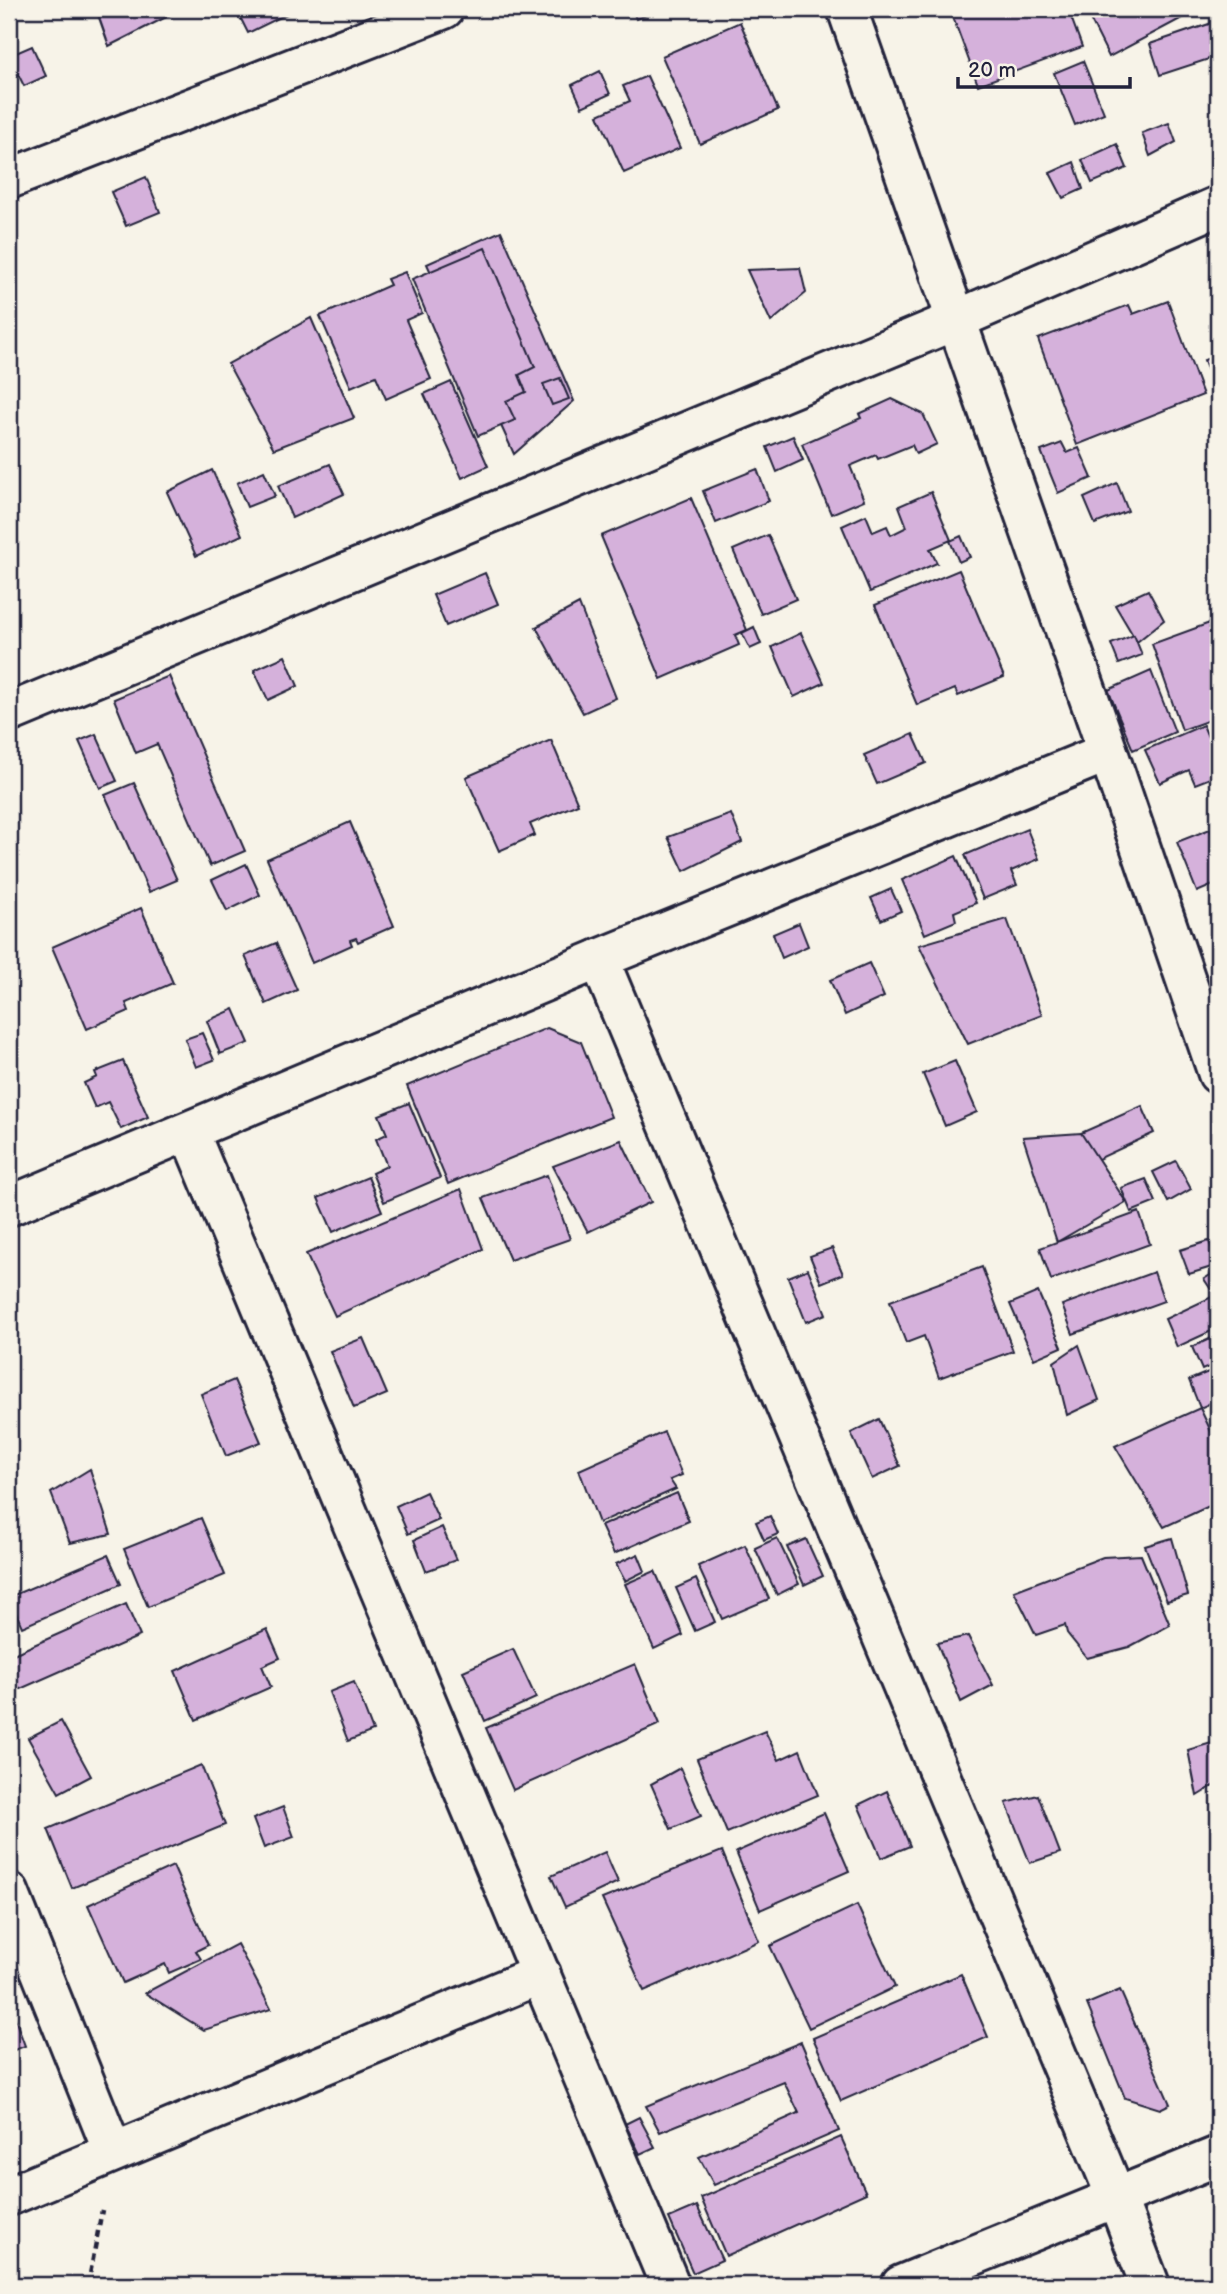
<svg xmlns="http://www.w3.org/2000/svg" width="1227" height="2294" font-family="'Balsamiq Sans',sans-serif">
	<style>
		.building { fill: #d5b1db; stroke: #22223b; stroke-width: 2 }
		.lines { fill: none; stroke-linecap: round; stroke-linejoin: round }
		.minor-casing { stroke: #22223b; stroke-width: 44 }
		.path { stroke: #22223b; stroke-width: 4.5; stroke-dasharray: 7 5; stroke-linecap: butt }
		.minor { stroke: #f7f3e8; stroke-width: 38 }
	</style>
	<rect width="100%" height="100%" fill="#f7f3e8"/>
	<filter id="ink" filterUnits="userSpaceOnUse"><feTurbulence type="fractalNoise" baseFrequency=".0143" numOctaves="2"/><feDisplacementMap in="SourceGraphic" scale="14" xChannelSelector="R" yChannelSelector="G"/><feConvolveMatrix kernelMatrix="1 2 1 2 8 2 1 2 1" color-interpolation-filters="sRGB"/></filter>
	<g filter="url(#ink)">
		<g class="building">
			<path d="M96 9H182L109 46Z"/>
			<path d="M236 9H292L293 11 248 33Z"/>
			<path d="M632 9H662L636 19Z"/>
			<path d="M950 9H1068L1082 47 978 85Z"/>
			<path d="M1085 9H1199L1109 57Z"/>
			<path d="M1218 21V56L1160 75 1150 44Z"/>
			<path d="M740 22 778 110 700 144 662 56Z"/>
			<path d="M32 46 46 76 24 86 9 56Z"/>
			<path d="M1083 61 1104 113 1075 125 1054 73Z"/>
			<path d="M600 71 610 94 582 107 572 85Z"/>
			<path d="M647 76 680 148 624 173 598 115 630 101 623 86Z"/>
			<path d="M1169 123 1176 142 1150 156 1142 133Z"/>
			<path d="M1117 144 1127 168 1092 183 1082 160Z"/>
			<path d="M1074 162 1083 189 1063 198 1050 173Z"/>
			<path d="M146 177 160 212 126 226 111 192Z"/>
			<path d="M501 231 574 401 514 454 427 264Z"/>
			<path d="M485 248 535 367 519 375 526 392 506 401 515 420 478 436 412 279Z"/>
			<path d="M800 268 806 293 771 322 747 270Z"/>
			<path d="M405 272 422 313 406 320 431 379 386 399 376 376 351 387 320 316 390 285 387 279Z"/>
			<path d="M1168 301 1203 395 1077 445 1038 339 1129 305 1133 314Z"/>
			<path d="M311 318 354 418 274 449 228 364Z"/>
			<path d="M1218 355V390L1216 391 1204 360Z"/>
			<path d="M560 378 569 399 552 405 543 384Z"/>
			<path d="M451 382 488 466 462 478 424 394Z"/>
			<path d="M892 399 923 414 937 444 916 454 912 445 878 459 876 455 850 466 864 500 831 514 802 444 861 418 859 414Z"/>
			<path d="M793 436 803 460 777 472 767 447Z"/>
			<path d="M1062 443 1067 453 1079 448 1092 478 1058 493 1041 451Z"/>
			<path d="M330 464 344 494 292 518 278 486Z"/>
			<path d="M757 469 769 501 716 523 703 491Z"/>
			<path d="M212 470 242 535 196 556 167 492Z"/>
			<path d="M264 471 275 496 247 507 237 483Z"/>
			<path d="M1117 483 1128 511 1095 524 1084 498Z"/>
			<path d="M931 492 951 540 930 549 937 563 870 592 842 526 866 515 873 532 887 526 891 535 907 527 899 506Z"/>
			<path d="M691 498 747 630 735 635 739 645 661 679 601 536Z"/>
			<path d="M768 535 796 599 761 614 733 550Z"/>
			<path d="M961 536 970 557 959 562 950 541Z"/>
			<path d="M959 570 1004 677 958 696 955 689 917 705 875 605Z"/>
			<path d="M485 573 498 604 446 626 433 595Z"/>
			<path d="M1148 590 1164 620 1137 642 1115 605Z"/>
			<path d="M579 604 616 698 583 713 536 627Z"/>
			<path d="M1218 620V717L1182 730 1152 644Z"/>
			<path d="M754 627 761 644 750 649 742 633Z"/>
			<path d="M801 633 824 683 794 697 772 647Z"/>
			<path d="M1134 635 1142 655 1119 664 1111 644Z"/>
			<path d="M285 656 298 686 268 700 254 670Z"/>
			<path d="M1151 671 1175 732 1133 750 1108 690Z"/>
			<path d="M169 676 245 851 210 866 157 744 136 753 114 699Z"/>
			<path d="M1203 725 1218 761V775L1195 784 1189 770 1160 783 1145 750Z"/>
			<path d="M96 734 117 781 100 788 79 741Z"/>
			<path d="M913 734 926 763 877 784 864 755Z"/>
			<path d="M551 740 578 804 530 824 535 835 499 851 466 777Z"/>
			<path d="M134 783 177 880 149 892 105 795Z"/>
			<path d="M731 814 742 842 684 871 668 837Z"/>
			<path d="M350 822 394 926 358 942 356 938 350 940 352 945 312 963 267 859Z"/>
			<path d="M1027 829 1039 859 1011 871 1017 885 983 899 965 855Z"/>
			<path d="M1210 829 1218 849V883L1197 892 1177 842Z"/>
			<path d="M956 856 976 903 954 912 956 921 925 934 902 880Z"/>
			<path d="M246 864 260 895 227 911 212 880Z"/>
			<path d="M891 889 901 911 881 920 871 898Z"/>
			<path d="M141 908 173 983 126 1003 129 1011 87 1029 52 947Z"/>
			<path d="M1007 919 1042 1015 968 1044 919 945Z"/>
			<path d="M799 923 808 946 782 958 773 934Z"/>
			<path d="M276 943 297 990 266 1004 245 956Z"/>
			<path d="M869 963 884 997 845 1015 830 980Z"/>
			<path d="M234 1009 249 1043 220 1054 207 1021Z"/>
			<path d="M547 1028 581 1042 611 1117 448 1184 407 1086Z"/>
			<path d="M202 1033 214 1060 196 1067 185 1039Z"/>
			<path d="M123 1061 148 1117 121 1129 108 1102 95 1108 84 1083 97 1077 95 1072Z"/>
			<path d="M955 1061 977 1112 945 1126 923 1074Z"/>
			<path d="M409 1103 440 1178 384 1202 372 1173 387 1166 376 1139 387 1134 379 1115Z"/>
			<path d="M1142 1106 1154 1133 1094 1161 1081 1133Z"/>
			<path d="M1081 1133 1126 1202 1057 1242 1023 1137Z"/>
			<path d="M621 1140 651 1202 588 1232 553 1166Z"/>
			<path d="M1176 1161 1191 1189 1168 1202 1153 1172Z"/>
			<path d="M547 1175 570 1239 510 1260 483 1198Z"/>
			<path d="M368 1177 382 1211 333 1232 318 1198Z"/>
			<path d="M1146 1179 1156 1202 1131 1212 1121 1188Z"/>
			<path d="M461 1189 483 1249 335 1316 306 1254Z"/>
			<path d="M1139 1212 1150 1244 1051 1280 1040 1248Z"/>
			<path d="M1209 1241 1218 1265 1189 1274 1180 1250Z"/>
			<path d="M832 1248 843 1274 821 1283 810 1256Z"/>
			<path d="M982 1267 1013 1351 939 1378 924 1336 906 1343 890 1301Z"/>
			<path d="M808 1269 826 1314 806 1322 788 1277Z"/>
			<path d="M1154 1272 1164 1301 1073 1334 1062 1305Z"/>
			<path d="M1212 1274 1218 1288 1212 1291 1204 1279Z"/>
			<path d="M1038 1292 1062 1347 1034 1359 1010 1304Z"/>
			<path d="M1218 1294V1328L1177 1347 1165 1319Z"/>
			<path d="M1218 1335V1363L1202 1370 1192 1347Z"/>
			<path d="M363 1338 387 1394 354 1408 330 1351Z"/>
			<path d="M1079 1345 1099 1400 1067 1415 1054 1362Z"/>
			<path d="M1218 1368V1400L1200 1408 1189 1380Z"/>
			<path d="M234 1380 261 1442 226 1456 201 1394Z"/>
			<path d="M1200 1408 1218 1446V1502L1164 1527 1115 1446Z"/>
			<path d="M879 1419 900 1466 872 1479 851 1433Z"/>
			<path d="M664 1432 682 1475 670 1480 676 1489 599 1523 579 1470Z"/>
			<path d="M90 1469 111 1534 70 1543 51 1493Z"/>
			<path d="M426 1492 439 1520 408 1534 396 1506Z"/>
			<path d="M677 1493 689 1521 614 1554 601 1526Z"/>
			<path d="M770 1516 778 1534 764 1540 756 1522Z"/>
			<path d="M201 1518 225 1575 148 1607 124 1549Z"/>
			<path d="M442 1527 456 1560 426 1571 414 1540Z"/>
			<path d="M777 1538 799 1584 777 1595 755 1548Z"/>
			<path d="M1172 1538 1188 1595 1167 1601 1145 1546Z"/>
			<path d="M806 1539 823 1576 804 1585 787 1547Z"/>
			<path d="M745 1545 769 1599 722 1619 698 1566Z"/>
			<path d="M638 1554 645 1571 625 1581 616 1564Z"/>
			<path d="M108 1555 121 1584 22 1627 9 1597Z"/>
			<path d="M1141 1555 1170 1625 1129 1647 1087 1658 1067 1633 1065 1625 1036 1635 1014 1591 1103 1557Z"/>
			<path d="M655 1571 683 1635 654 1649 625 1584Z"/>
			<path d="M696 1579 715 1622 695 1631 676 1588Z"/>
			<path d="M126 1604 140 1636 9 1694V1656Z"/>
			<path d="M267 1629 280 1658 262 1666 271 1687 196 1720 175 1671Z"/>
			<path d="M968 1636 993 1685 961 1702 937 1643Z"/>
			<path d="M513 1649 536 1698 485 1721 463 1671Z"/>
			<path d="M635 1664 660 1724 513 1790 486 1728Z"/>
			<path d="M354 1682 373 1731 348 1741 329 1692Z"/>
			<path d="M61 1721 91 1776 59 1793 28 1738Z"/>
			<path d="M765 1731 779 1760 800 1750 818 1795 727 1833 697 1759Z"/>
			<path d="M1218 1741V1783L1197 1796 1188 1750Z"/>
			<path d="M201 1765 225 1825 72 1888 48 1829Z"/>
			<path d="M680 1768 701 1816 671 1829 651 1784Z"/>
			<path d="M887 1791 910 1846 881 1858 858 1805Z"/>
			<path d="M1038 1795 1060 1853 1030 1863 1006 1803Z"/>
			<path d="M283 1807 294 1837 264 1848 253 1819Z"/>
			<path d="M824 1813 849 1871 760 1910 736 1852Z"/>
			<path d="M722 1851 759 1941 644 1991 602 1899Z"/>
			<path d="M605 1852 618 1882 565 1907 551 1876Z"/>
			<path d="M173 1866 208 1945 196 1951 201 1959 169 1973 165 1964 123 1983 88 1905Z"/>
			<path d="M857 1905 895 1987 809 2028 770 1946Z"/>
			<path d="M237 1944 271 2009 204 2030 145 1993Z"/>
			<path d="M961 1974 988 2037 841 2101 813 2038Z"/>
			<path d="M1120 1990 1170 2104 1160 2109 1125 2098 1087 2004Z"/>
			<path d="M14 2016 25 2046 9 2052V2018Z"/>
			<path d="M801 2042 839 2131 714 2185 699 2157 799 2113 784 2082 660 2132 646 2106Z"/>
			<path d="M639 2117 655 2147 640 2154 625 2124Z"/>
			<path d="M841 2137 866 2193 726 2256 701 2198Z"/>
			<path d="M697 2206 722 2260 693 2273 669 2218Z"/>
		</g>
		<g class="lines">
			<defs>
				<g id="minor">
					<path d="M847 9 1108 752 1218 1074"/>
					<path d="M9 179 444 9"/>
					<path d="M9 713 956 320 1218 206"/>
					<path d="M599 959 1117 2199 1150 2285"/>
					<path d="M189 1132 670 2285"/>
					<path d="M9 1206 599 959 1108 752"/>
					<path d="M9 1892 113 2152"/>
					<path d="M9 2196 541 1974"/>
					<path d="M901 2285 1218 2156"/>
				</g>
			</defs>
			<use href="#minor" class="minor-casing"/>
			<path class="path" d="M88 2285 102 2210"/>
			<use href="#minor" class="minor"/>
		</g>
	</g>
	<rect width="1227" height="2294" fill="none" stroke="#f7f3e8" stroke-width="35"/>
	<rect x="18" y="18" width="1192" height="2259" fill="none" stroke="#22223b" stroke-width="2.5" filter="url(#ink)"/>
	<path d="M958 77v10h172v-10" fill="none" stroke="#22223b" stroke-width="3.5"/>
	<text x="968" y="77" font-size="21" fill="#22223b" stroke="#f7f3e8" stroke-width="5" paint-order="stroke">20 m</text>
</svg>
